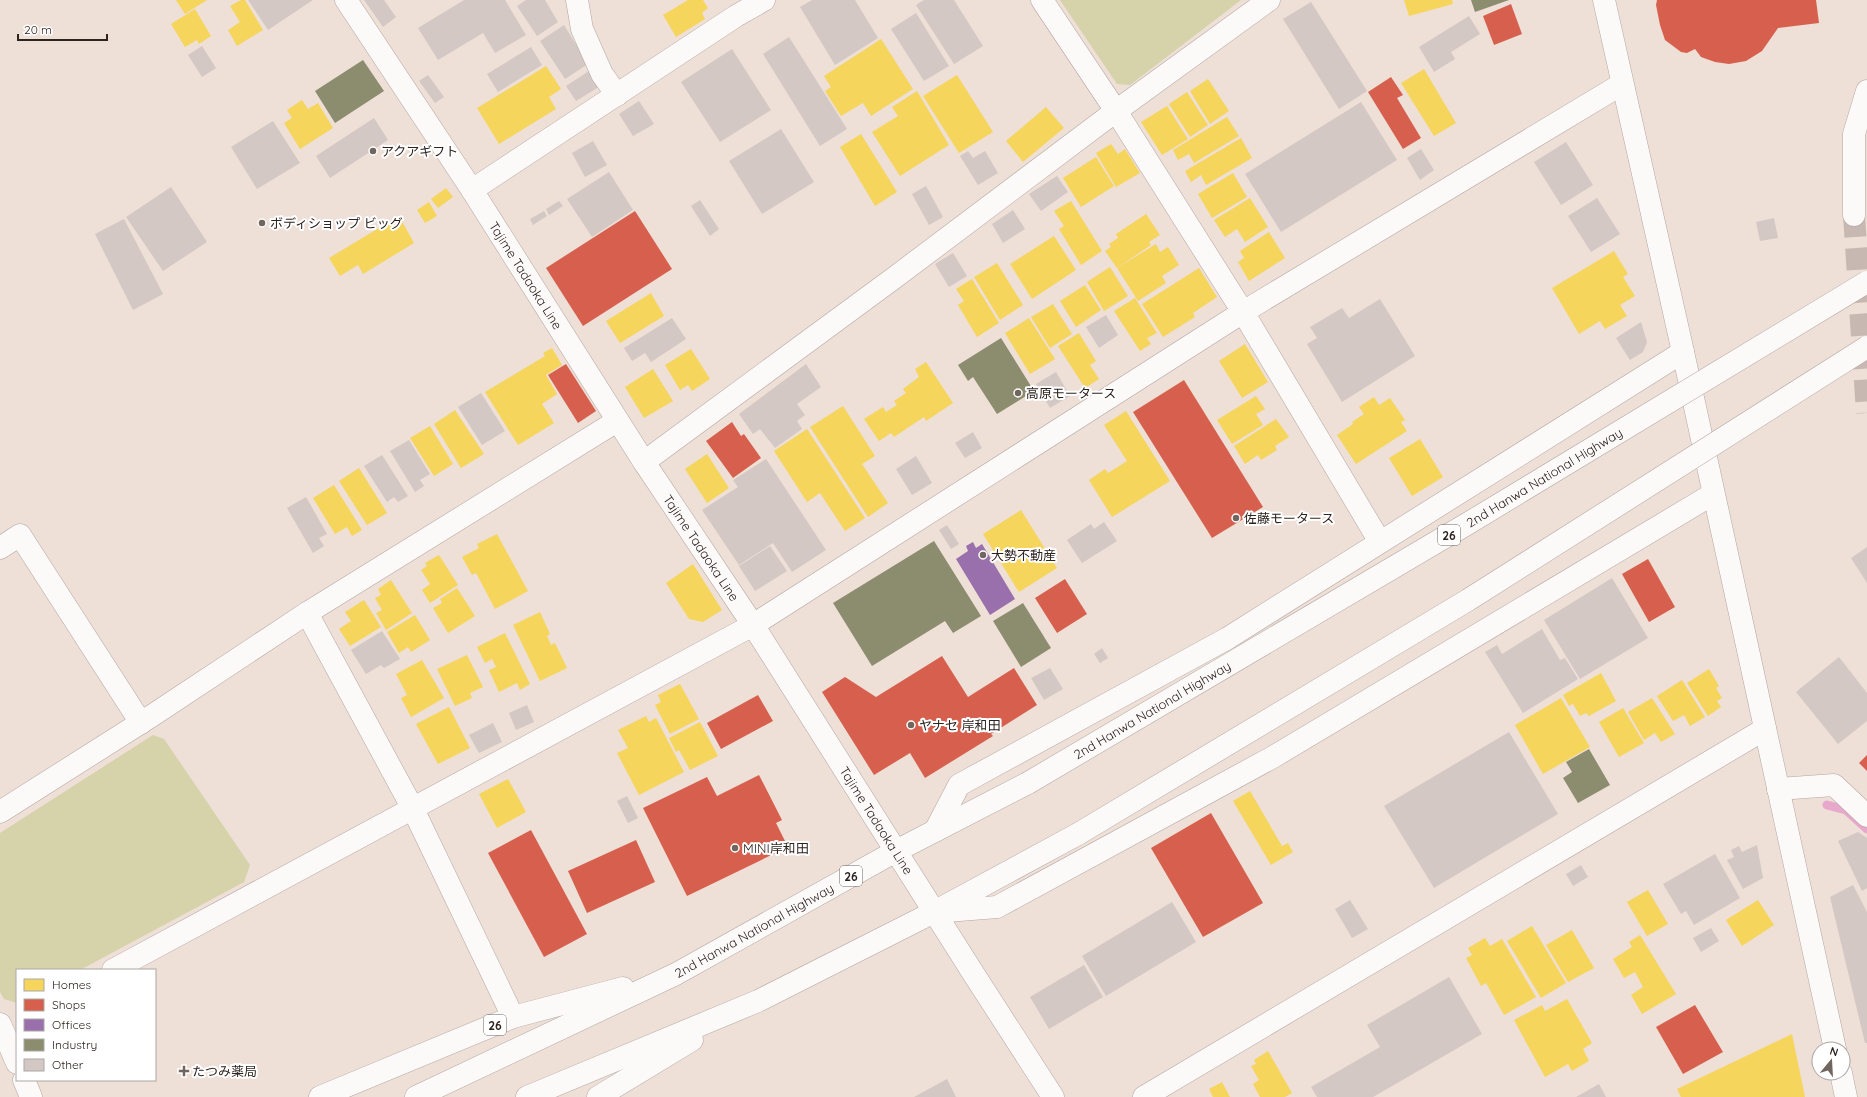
<svg xmlns="http://www.w3.org/2000/svg" width="1867" height="1097" font-family="Quicksand,'Noto Sans JP',sans-serif">
	<style>
		.green { fill: #d6d2aa }
		.homes { fill: #f6d55c }
		.shops { fill: #d6604d }
		.offices { fill: #9970ab }
		.industry { fill: #8c8c6e }
		.lines { fill: none; stroke-linecap: round; stroke-linejoin: round }
		.stream { stroke: #e8a8cb; stroke-width: 9 }
		.building { fill: #d4c8c5 }
		.minor-tunnel { stroke: #c7b9b2; stroke-width: 22; stroke-dasharray: 22 11; stroke-linecap: butt }
		.minor-casing { stroke: #b2a6a1; stroke-width: 23 }
		.tertiary-casing { stroke: #b2a6a1; stroke-width: 23 }
		.secondary-casing { stroke: #b2a6a1; stroke-width: 23 }
		.trunk-casing { stroke: #b2a6a1; stroke-width: 23 }
		.minor { stroke: #fcfaf9; stroke-width: 22 }
		.tertiary { stroke: #fcfaf9; stroke-width: 22 }
		.secondary { stroke: #fcfaf9; stroke-width: 22 }
		.trunk { stroke: #fcfaf9; stroke-width: 22 }
		.trunk-bridge-casing { stroke: #b2a6a1; stroke-width: 23; stroke-linecap: butt }
		.trunk-bridge { stroke: #fcfaf9; stroke-width: 22 }
		.poi-dot { fill: #71655f; stroke: #fff; stroke-width: 1.5 }
		.labels { text-anchor: middle; dominant-baseline: central; stroke-width: 4; stroke-linejoin: round; paint-order: stroke }
		.shield { fill: #fff; stroke: #6c6562; stroke-width: 1 }
		.shield-label { font-size: 12px; font-weight: bold; fill: #2d231f }
		.poi-label { font-size: 13px; fill: #2d231f; stroke: #fff; text-anchor: start }
		.street-label { font-size: 13px; fill: #2d231f; stroke: #fff }
	</style>
	<rect width="100%" height="100%" fill="#eedfd7"/>
	<g class="green">
		<path d="M1060 0H1241L1130 85 1117 84Z"/>
		<path d="M153 735 164 739 250 865 244 882 80 970H17V1003L4 999 0 992V833Z"/>
	</g>
	<g class="homes">
		<path d="M176 0H207L185 14Z"/>
		<path d="M241 0H245L263 30 237 46 228 30 240 22 230 6Z"/>
		<path d="M688 0H703L708 8 702 13 705 19 676 37 663 15Z"/>
		<path d="M1404 0H1452L1453 4 1409 16Z"/>
		<path d="M195 9 211 36 199 44 197 40 185 47 171 24Z"/>
		<path d="M881 39 913 89 871 116 863 103 841 116 825 91 831 87 824 76Z"/>
		<path d="M546 66 561 89 549 97 556 109 499 144 477 108Z"/>
		<path d="M1424 69 1456 123 1434 136 1401 83Z"/>
		<path d="M957 75 993 132 959 153 923 96Z"/>
		<path d="M1208 79 1229 111 1210 124 1190 91Z"/>
		<path d="M917 91 949 145 900 176 872 132 898 116 892 107Z"/>
		<path d="M1187 92 1208 125 1190 137 1169 104Z"/>
		<path d="M302 100 308 109 318 103 333 128 300 149 284 123 292 118 287 110Z"/>
		<path d="M1167 106 1188 139 1162 155 1141 122Z"/>
		<path d="M1046 107 1064 128 1023 162 1006 141Z"/>
		<path d="M1227 117 1239 136 1194 163 1189 154 1178 160 1173 150Z"/>
		<path d="M861 134 897 192 875 206 840 147Z"/>
		<path d="M1241 138 1252 158 1206 185 1201 175 1191 182 1185 171Z"/>
		<path d="M1111 144 1118 154 1125 149 1140 173 1116 187 1096 153Z"/>
		<path d="M1096 157 1114 186 1081 207 1063 178Z"/>
		<path d="M1233 173 1247 197 1212 218 1198 194Z"/>
		<path d="M446 188 453 197 438 208 431 199Z"/>
		<path d="M1250 198 1268 227 1245 242 1237 229 1225 237 1214 220Z"/>
		<path d="M1071 201 1102 251 1081 265 1059 229 1064 226 1054 211Z"/>
		<path d="M429 202 437 216 425 223 417 210Z"/>
		<path d="M1146 214 1160 235 1149 242 1151 245 1117 268 1105 251 1111 247 1109 244 1118 238 1116 234Z"/>
		<path d="M399 216 414 243 363 274 358 265 340 276 329 258Z"/>
		<path d="M1269 232 1285 258 1249 281 1238 262 1244 258 1240 251Z"/>
		<path d="M1054 236 1076 270 1032 299 1010 264Z"/>
		<path d="M1156 244 1160 252 1168 247 1179 265 1162 276 1166 283 1138 301 1117 268Z"/>
		<path d="M1614 251 1628 274 1623 277 1635 296 1620 305 1627 316 1605 329 1600 321 1579 334 1552 288Z"/>
		<path d="M997 263 1023 305 1000 320 974 277Z"/>
		<path d="M1110 267 1128 296 1104 311 1087 282Z"/>
		<path d="M1199 268 1217 297 1193 313 1195 317 1163 337 1142 304Z"/>
		<path d="M972 279 999 323 977 337 958 305 964 301 956 289Z"/>
		<path d="M1085 285 1101 310 1076 327 1060 301Z"/>
		<path d="M651 293 664 316 620 343 606 321Z"/>
		<path d="M1135 298 1157 333 1147 338 1151 344 1140 351 1114 311Z"/>
		<path d="M1053 304 1072 334 1050 348 1031 317Z"/>
		<path d="M1029 318 1055 359 1030 374 1005 333Z"/>
		<path d="M1079 333 1096 361 1090 365 1099 379 1085 388 1058 346Z"/>
		<path d="M1245 344 1268 382 1242 398 1219 361Z"/>
		<path d="M552 348 562 365 546 375 557 394 542 404 554 423 518 445 485 392 545 356 543 353Z"/>
		<path d="M691 349 710 379 692 391 688 385 680 390 665 365Z"/>
		<path d="M926 362 953 403 926 421 924 417 894 437 891 433 879 441 864 419 883 407 886 412 897 405 894 401 906 393 903 389 919 377 915 369Z"/>
		<path d="M653 369 673 401 644 418 625 387Z"/>
		<path d="M1256 396 1265 409 1256 414 1263 425 1232 444 1217 420Z"/>
		<path d="M1374 397 1379 405 1390 398 1405 420 1401 422 1407 431 1356 464 1337 435 1353 424 1352 422 1364 414 1359 407Z"/>
		<path d="M843 406 875 456 862 464 888 503 868 517 810 427Z"/>
		<path d="M455 410 484 454 461 468 434 424Z"/>
		<path d="M1126 411 1170 481 1112 517 1089 480 1105 469 1108 473 1127 461 1104 425Z"/>
		<path d="M1276 419 1289 437 1275 446 1277 450 1261 460 1258 455 1245 464 1234 446Z"/>
		<path d="M430 426 453 464 434 476 410 438Z"/>
		<path d="M807 429 865 518 845 531 820 493 807 502 774 451Z"/>
		<path d="M1420 439 1443 477 1412 496 1389 458Z"/>
		<path d="M707 454 729 488 707 503 685 469Z"/>
		<path d="M359 468 387 513 367 525 339 481Z"/>
		<path d="M334 485 362 530 352 536 347 527 335 534 313 498Z"/>
		<path d="M1021 510 1057 568 1019 592 983 534Z"/>
		<path d="M497 534 528 591 495 609 476 573 472 575 462 557 479 548 477 544Z"/>
		<path d="M439 555 458 585 430 603 422 590 430 584 421 570 427 566 425 563Z"/>
		<path d="M693 564 722 610 703 622 689 619 666 583Z"/>
		<path d="M391 580 412 613 386 630 376 613 382 610 375 598 381 595 378 589Z"/>
		<path d="M457 588 475 616 448 633 433 608 442 603 440 599Z"/>
		<path d="M364 600 381 627 350 646 339 629 351 621 345 612Z"/>
		<path d="M540 612 550 634 547 636 551 645 555 643 567 668 540 681 513 625Z"/>
		<path d="M415 615 430 640 411 652 408 647 399 653 387 632Z"/>
		<path d="M505 633 530 684 520 690 517 683 499 692 489 670 496 667 492 659 485 663 477 647Z"/>
		<path d="M467 655 483 687 470 693 472 698 455 706 437 669Z"/>
		<path d="M422 660 444 698 411 717 401 698 407 695 396 674Z"/>
		<path d="M1709 669 1719 686 1716 688 1722 698 1717 701 1721 707 1708 716 1687 683Z"/>
		<path d="M1601 673 1616 701 1589 716 1586 713 1580 716 1573 704 1569 706 1563 695Z"/>
		<path d="M1682 680 1705 717 1690 726 1684 715 1673 721 1657 696Z"/>
		<path d="M680 684 699 719 670 734 655 705 661 702 658 695Z"/>
		<path d="M1561 698 1590 747 1543 774 1515 725Z"/>
		<path d="M1652 698 1675 734 1661 742 1655 733 1644 740 1628 712Z"/>
		<path d="M449 707 470 748 438 764 416 724Z"/>
		<path d="M1623 708 1644 743 1619 757 1599 722Z"/>
		<path d="M646 716 649 722 656 718 684 772 639 795 617 753 628 748 618 730Z"/>
		<path d="M700 722 718 756 690 770 679 750 676 752 669 738Z"/>
		<path d="M508 779 526 812 497 828 479 794Z"/>
		<path d="M1250 791 1282 846 1288 843 1293 852 1271 865 1233 801Z"/>
		<path d="M1648 890 1668 924 1647 936 1627 902Z"/>
		<path d="M1758 900 1774 925 1742 946 1726 920Z"/>
		<path d="M1532 926 1566 983 1541 998 1507 941Z"/>
		<path d="M1572 930 1594 968 1568 982 1546 945Z"/>
		<path d="M1640 935 1676 994 1642 1014 1631 995 1643 987 1635 972 1624 978 1613 959 1632 947 1629 942Z"/>
		<path d="M1485 938 1490 946 1502 939 1536 997 1504 1015 1486 983 1481 986 1466 958 1472 955 1468 948Z"/>
		<path d="M1567 999 1592 1043 1583 1049 1589 1061 1572 1071 1568 1064 1545 1077 1514 1020 1542 1005 1545 1011Z"/>
		<path d="M1792 1034 1805 1097H1681L1677 1089Z"/>
		<path d="M1268 1051 1292 1093 1285 1097H1260L1253 1084 1259 1080 1251 1066 1256 1064 1254 1060Z"/>
		<path d="M1222 1082 1230 1097H1213L1209 1089Z"/>
	</g>
	<g class="shops">
		<path d="M1657 0H1816L1819 23 1778 28 1762 51 1746 61 1729 64 1715 62 1701 57 1695 49 1687 53 1681 52 1665 40 1660 25 1656 5Z"/>
		<path d="M1511 4 1522 34 1494 45 1483 16Z"/>
		<path d="M1391 77 1403 95 1397 98 1421 138 1403 149 1368 92Z"/>
		<path d="M635 211 672 269 583 326 546 268Z"/>
		<path d="M566 364 596 411 578 423 548 375Z"/>
		<path d="M1184 380 1263 507 1212 538 1133 412Z"/>
		<path d="M732 422 741 436 744 434 761 458 733 478 706 441Z"/>
		<path d="M1648 559 1675 607 1649 622 1622 574Z"/>
		<path d="M1065 579 1087 614 1057 633 1035 598Z"/>
		<path d="M942 656 968 697 1014 668 1037 705 991 734 993 736 925 778 910 753 874 775 822 692 845 677 876 697Z"/>
		<path d="M758 695 773 721 721 749 707 723Z"/>
		<path d="M1867 755V771L1859 763Z"/>
		<path d="M759 775 782 820 776 823 788 847 687 896 643 808 707 777 717 796Z"/>
		<path d="M1211 813 1263 903 1203 937 1151 848Z"/>
		<path d="M531 830 587 934 544 957 488 853Z"/>
		<path d="M636 840 655 882 587 913 568 871Z"/>
		<path d="M1695 1005 1723 1052 1683 1074 1656 1027Z"/>
	</g>
	<path class="offices" d="M973 542 976 548 982 544 1015 599 990 615 956 559 968 551 966 546Z"/>
	<g class="industry">
		<path d="M1471 0H1509L1475 12Z"/>
		<path d="M363 60 384 91 335 123 315 91Z"/>
		<path d="M1001 338 1034 391 997 414 973 377 968 381 958 365Z"/>
		<path d="M934 541 981 616 953 633 945 621 872 666 833 603Z"/>
		<path d="M1023 603 1051 648 1021 667 993 621Z"/>
		<path d="M1589 749 1610 785 1578 803 1563 778 1572 772 1566 762Z"/>
	</g>
	<g class="lines">
		<path class="stream" d="M1827 805 1846 810 1867 829"/>
	</g>
	<g class="building">
		<path d="M248 0H313L268 30Z"/>
		<path d="M364 0H384L396 17 383 27Z"/>
		<path d="M464 0H505L526 35 495 53 483 33 438 60 418 28Z"/>
		<path d="M526 0H545L558 22 537 36 517 6Z"/>
		<path d="M812 0H855L878 38 835 65 800 7Z"/>
		<path d="M924 0H954L983 46 954 64 916 5Z"/>
		<path d="M1311 2 1367 91 1339 109 1283 19Z"/>
		<path d="M916 13 949 66 924 81 891 29Z"/>
		<path d="M1469 16 1480 34 1451 52 1455 59 1434 72 1419 47Z"/>
		<path d="M564 25 588 64 565 79 540 41Z"/>
		<path d="M789 37 847 129 820 146 763 54Z"/>
		<path d="M202 46 216 68 202 77 188 55Z"/>
		<path d="M531 47 542 65 498 92 487 74Z"/>
		<path d="M732 49 771 110 720 142 681 82Z"/>
		<path d="M592 69 602 85 576 101 566 86Z"/>
		<path d="M428 75 444 97 435 103 419 81Z"/>
		<path d="M639 101 654 124 633 136 619 114Z"/>
		<path d="M1361 102 1397 160 1281 232 1245 174Z"/>
		<path d="M374 118 388 140 330 178 316 156Z"/>
		<path d="M273 121 300 163 257 189 231 147Z"/>
		<path d="M781 129 814 182 762 214 729 161Z"/>
		<path d="M593 141 607 165 585 177 572 153Z"/>
		<path d="M1566 142 1593 185 1561 205 1534 162Z"/>
		<path d="M1421 149 1434 170 1420 180 1407 158Z"/>
		<path d="M968 151 973 158 985 151 998 173 978 185 960 156Z"/>
		<path d="M609 172 633 210 592 237 567 199Z"/>
		<path d="M1057 176 1068 192 1041 211 1029 194Z"/>
		<path d="M926 186 943 217 929 225 912 194Z"/>
		<path d="M171 187 207 242 163 271 126 217Z"/>
		<path d="M1597 198 1620 234 1591 252 1568 216Z"/>
		<path d="M700 200 719 229 710 236 691 206Z"/>
		<path d="M559 201 563 206 549 215 546 209Z"/>
		<path d="M1013 210 1025 229 1003 243 992 224Z"/>
		<path d="M544 211 547 216 533 225 530 219Z"/>
		<path d="M1774 218 1778 238 1760 241 1756 222Z"/>
		<path d="M124 219 163 294 133 310 95 234Z"/>
		<path d="M953 253 967 276 949 287 935 264Z"/>
		<path d="M1380 299 1415 356 1342 402 1307 344 1317 338 1310 327 1342 308 1349 318Z"/>
		<path d="M1106 315 1118 335 1099 348 1086 327Z"/>
		<path d="M672 318 686 339 651 362 645 353 632 361 624 348Z"/>
		<path d="M1641 322 1647 342 1643 352 1630 360 1616 338Z"/>
		<path d="M806 364 821 387 797 404 805 415 797 421 802 429 775 448 760 429 753 434 739 414Z"/>
		<path d="M1056 372 1070 396 1050 408 1036 384Z"/>
		<path d="M481 393 505 431 482 445 458 407Z"/>
		<path d="M973 432 982 448 965 458 955 443Z"/>
		<path d="M409 440 430 474 420 480 424 486 415 492 390 451Z"/>
		<path d="M382 455 408 496 398 502 394 497 387 502 364 466Z"/>
		<path d="M916 456 932 483 912 495 896 469Z"/>
		<path d="M766 459 826 550 792 572 773 543 739 565 702 510 738 487 733 480Z"/>
		<path d="M306 497 327 534 319 538 324 546 313 553 287 508Z"/>
		<path d="M1104 522 1117 541 1082 563 1067 540 1091 524 1094 529Z"/>
		<path d="M947 525 959 544 951 549 939 530Z"/>
		<path d="M770 546 787 571 755 591 739 566Z"/>
		<path d="M1867 547V583L1851 558Z"/>
		<path d="M1612 578 1648 638 1580 679 1544 620Z"/>
		<path d="M1542 629 1560 660 1565 658 1578 679 1523 713 1485 652 1497 645 1502 654Z"/>
		<path d="M382 631 400 659 384 668 381 665 366 674 351 650Z"/>
		<path d="M1102 648 1108 658 1100 663 1094 654Z"/>
		<path d="M1839 657 1867 693V721L1838 744 1796 692Z"/>
		<path d="M1050 668 1063 689 1044 700 1031 678Z"/>
		<path d="M527 705 534 722 516 730 509 713Z"/>
		<path d="M493 723 502 742 479 753 469 735Z"/>
		<path d="M1509 732 1558 814 1434 888 1384 806Z"/>
		<path d="M627 796 638 818 628 823 617 801Z"/>
		<path d="M1858 832 1867 838V888L1862 891 1838 841Z"/>
		<path d="M1757 845 1763 878 1743 889 1727 860 1734 857 1731 850 1739 846 1742 852Z"/>
		<path d="M1715 854 1740 898 1694 925 1686 911 1681 914 1663 884Z"/>
		<path d="M1581 865 1588 877 1573 886 1566 874Z"/>
		<path d="M1853 885 1867 912V1043H1865L1830 897Z"/>
		<path d="M1350 900 1368 929 1352 938 1335 909Z"/>
		<path d="M1172 902 1196 942 1106 996 1082 956Z"/>
		<path d="M1711 928 1719 941 1701 952 1693 938Z"/>
		<path d="M1084 965 1103 997 1049 1029 1030 997Z"/>
		<path d="M1449 977 1482 1034 1373 1097H1317L1311 1087 1380 1047 1367 1025Z"/>
		<path d="M947 1079 956 1097H914Z"/>
		<path d="M1599 1084 1606 1097H1576Z"/>
	</g>
	<g class="lines">
		<path class="minor-tunnel" d="M1854 215 1867 413"/>
		<defs>
			<g id="minor">
				<path d="M577 0 582 29 602 74 617 95"/>
				<path d="M1042 0 1116 111 1243 312 1380 542"/>
				<path d="M472 190 736 16 764 0"/>
				<path d="M1854 215V134L1867 91"/>
				<path d="M644 462 894 278 1116 111 1269 0"/>
				<path d="M0 548 20 535 141 723"/>
				<path d="M307 613 413 809 513 1017"/>
				<path d="M1778 789 1834 785 1867 816"/>
				<path d="M0 812 153 715 307 613 617 421"/>
				<path d="M113 970 753 625 1243 312 1622 84"/>
				<path d="M0 1024 17 1063"/>
				<path d="M24 1080 31 1097"/>
				<path d="M1144 1097 1765 729"/>
			</g>
			<g id="tertiary">
				<path d="M1604 0 1683 352 1835 1049"/>
				<path d="M1841 1073 1846 1097"/>
			</g>
			<g id="secondary">
				<path id="s1" d="M346 0 472 190 644 462 753 625 973 973 1053 1097"/>
			</g>
			<g id="trunk">
				<path d="M935 831 959 785 1228 638 1683 352"/>
				<path d="M934 912 997 907 1273 757 1713 494"/>
				<path d="M320 1097 513 1017 623 988"/>
				<path id="s2" d="M416 1097 676 974 896 851 1028 783"/>
				<path d="M527 1097 758 1001 934 912 1078 834"/>
				<path d="M598 1097 692 1040"/>
			</g>
		</defs>
		<use href="#minor" class="minor-casing"/>
		<use href="#tertiary" class="tertiary-casing"/>
		<use href="#secondary" class="secondary-casing"/>
		<use href="#trunk" class="trunk-casing"/>
		<use href="#minor" class="minor"/>
		<use href="#tertiary" class="tertiary"/>
		<use href="#secondary" class="secondary"/>
		<use href="#trunk" class="trunk"/>
		<defs>
			<g id="trunk-bridge">
				<path id="s3" d="M1028 783 1467 524 1867 282"/>
				<path d="M1078 834 1468 600 1867 347"/>
			</g>
		</defs>
		<use href="#trunk-bridge" class="trunk-bridge-casing"/>
		<use href="#trunk-bridge" class="trunk-bridge"/>
	</g>
	<g class="poi-dot">
		<circle cx="373" cy="151" r="4"/>
		<circle cx="262" cy="223" r="4"/>
		<circle cx="1018" cy="393" r="4"/>
		<circle cx="1236" cy="518" r="4"/>
		<circle cx="983" cy="555" r="4"/>
		<circle cx="911" cy="725" r="4"/>
		<circle cx="735" cy="848" r="4"/>
		<path d="M182 1065h4v4h4v4h-4v4h-4v-4h-4v-4h4z"/>
	</g>
	<g class="labels">
		<g class="shield">
			<rect x="1438" y="525" width="22" height="20" rx="3"/>
			<rect x="840" y="866" width="22" height="20" rx="3"/>
			<rect x="484" y="1015" width="22" height="20" rx="3"/>
		</g>
		<g class="shield-label">
			<text x="1449" y="535">26</text>
			<text x="851" y="876">26</text>
			<text x="495" y="1025">26</text>
		</g>
		<g class="poi-label">
			<text x="381" y="151">アクアギフト</text>
			<text x="270" y="223">ボディショップ ビッグ</text>
			<text x="1026" y="393">高原モータース</text>
			<text x="1244" y="518">佐藤モータース</text>
			<text x="991" y="555">大勢不動産</text>
			<text x="919" y="725">ヤナセ 岸和田</text>
			<text x="743" y="848">MINI岸和田</text>
			<text x="192" y="1071">たつみ薬局</text>
		</g>
		<g class="street-label">
			<text stroke="none"><textPath href="#s1" startOffset="329">Tajime Tadaoka Line</textPath></text>
			<text stroke="none"><textPath href="#s3" startOffset="600">2nd Hanwa National Highway</textPath></text>
			<text stroke="none"><textPath href="#s1" startOffset="653">Tajime Tadaoka Line</textPath></text>
			<text stroke="none"><textPath href="#s3" startOffset="144">2nd Hanwa National Highway</textPath></text>
			<text stroke="none"><textPath href="#s1" startOffset="977">Tajime Tadaoka Line</textPath></text>
			<text stroke="none"><textPath href="#s2" startOffset="377">2nd Hanwa National Highway</textPath></text>
		</g>
	</g>
	<rect x="16" y="969" width="140" height="112" fill="#ffffff" stroke="#aba7a5"/>
	<rect x="24" y="979" width="20" height="12" fill="#f6d55c" stroke="#aba7a5"/>
	<text x="52" y="989" font-size="12" fill="#2d231f">Homes</text>
	<rect x="24" y="999" width="20" height="12" fill="#d6604d" stroke="#aba7a5"/>
	<text x="52" y="1009" font-size="12" fill="#2d231f">Shops</text>
	<rect x="24" y="1019" width="20" height="12" fill="#9970ab" stroke="#aba7a5"/>
	<text x="52" y="1029" font-size="12" fill="#2d231f">Offices</text>
	<rect x="24" y="1039" width="20" height="12" fill="#8c8c6e" stroke="#aba7a5"/>
	<text x="52" y="1049" font-size="12" fill="#2d231f">Industry</text>
	<rect x="24" y="1059" width="20" height="12" fill="#d4c8c5" stroke="#aba7a5"/>
	<text x="52" y="1069" font-size="12" fill="#2d231f">Other</text>
	<g transform="translate(1831 1061) rotate(18)"><circle r="19" fill="#ffffff" stroke="#aba7a5"/>
	<path d="M0-3L7 15L0 10L-7 15Z" fill="#71655f"/>
	<text y="-6" font-size="11" font-weight="bold" text-anchor="middle" fill="#2d231f">N</text>
	</g>
	<path d="M18 34v6h89v-6" fill="none" stroke="#2d231f" stroke-width="2"/>
	<text x="24" y="34" font-size="12" fill="#2d231f" stroke="#ffffff" stroke-width="3" paint-order="stroke">20 m</text>
</svg>
